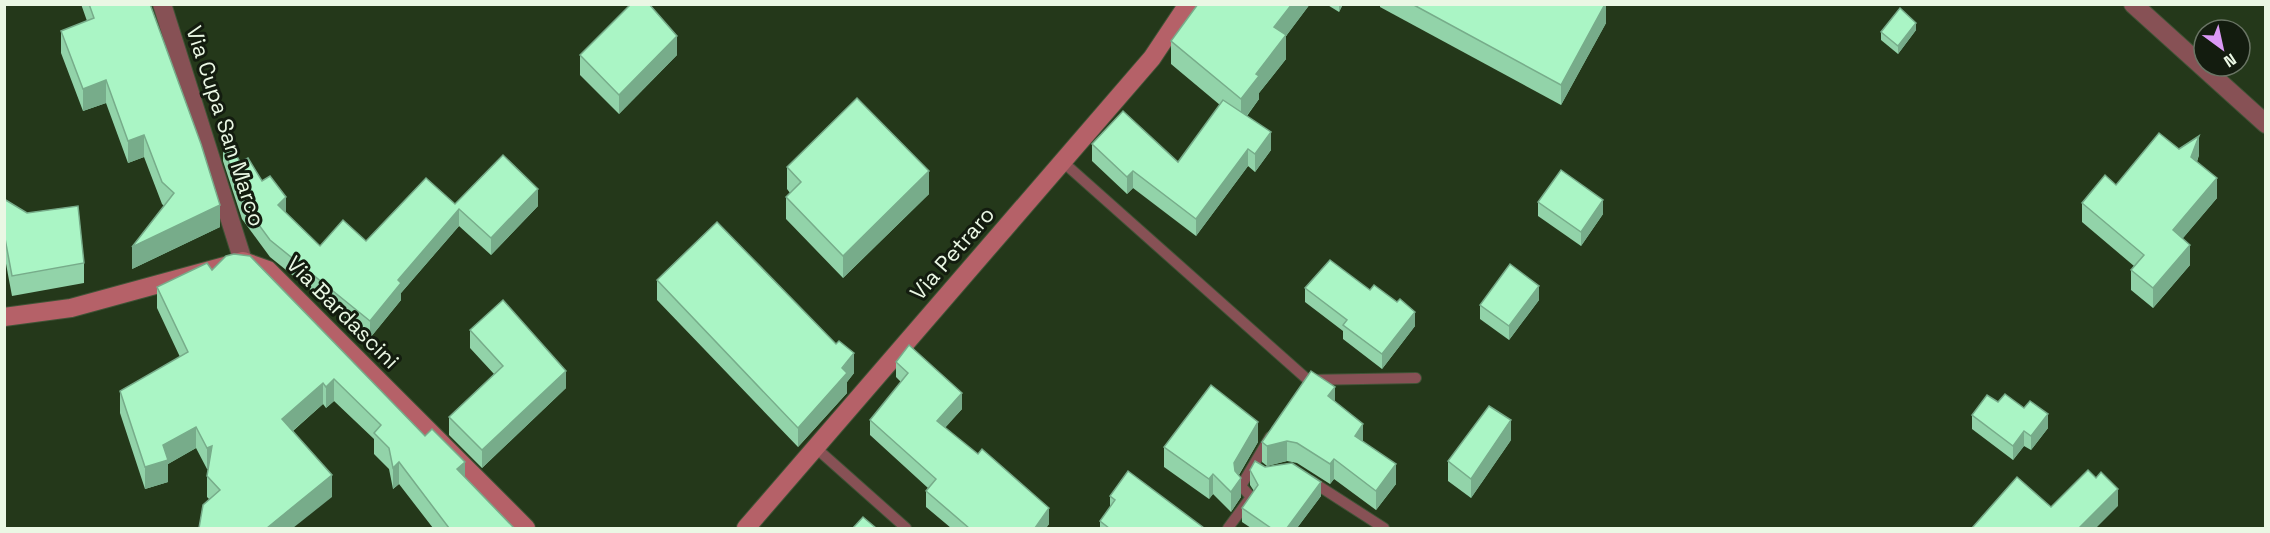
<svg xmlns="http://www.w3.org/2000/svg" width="2270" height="533" font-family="'Space Grotesk',sans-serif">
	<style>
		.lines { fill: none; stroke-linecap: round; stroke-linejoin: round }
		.lane-casing { stroke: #405336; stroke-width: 12 }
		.street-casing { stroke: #405336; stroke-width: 20 }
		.secondary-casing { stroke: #405336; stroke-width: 20 }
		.lane { stroke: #875155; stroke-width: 10 }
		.street { stroke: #875155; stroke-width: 18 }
		.secondary { stroke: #b56168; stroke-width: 18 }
		.wall { fill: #92d3a9 }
		.shaded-wall { fill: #77ac8a }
		.building { fill: #aaf5c5; stroke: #77ac8a; stroke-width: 1.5 }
		.labels { text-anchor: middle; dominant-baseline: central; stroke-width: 6; stroke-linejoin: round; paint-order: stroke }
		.street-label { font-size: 22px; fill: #eaf7e4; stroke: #131c0f }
	</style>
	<rect width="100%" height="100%" fill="#24381a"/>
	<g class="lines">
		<defs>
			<g id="lane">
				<path d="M1063 162 1308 380 1416 378"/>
				<path d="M816 448 906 528"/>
				<path d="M1311 481 1384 528"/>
				<path d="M1228 528 1251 497 1241 486 1270 437"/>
			</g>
			<g id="street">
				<path d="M162 4 243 261"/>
				<path d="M2133 4 2266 124"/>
			</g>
			<g id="secondary">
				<path d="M4 317 71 308 243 261 268 270 526 528"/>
				<path d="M746 528 1152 58 1188 4"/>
			</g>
		</defs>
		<use href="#lane" class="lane-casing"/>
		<use href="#street" class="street-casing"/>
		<use href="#secondary" class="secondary-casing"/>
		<use href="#lane" class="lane"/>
		<use href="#street" class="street"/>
		<use href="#secondary" class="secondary"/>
	</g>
	<g class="wall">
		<path d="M81 4H150L220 227 132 269 164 206 162 204 144 157 128 163 106 103 83 111 61 53V31L87 21Z"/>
		<path d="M1198 4H1310L1286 36V59L1259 93V99L1247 116 1271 150 1255 172 1248 166 1196 236 1133 188 1127 194 1092 161V144L1178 162 1220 105 1171 64V41Z"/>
		<path d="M1326 4H1343L1339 12Z"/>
		<path d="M1380 4H1606V23L1561 105 1380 7Z"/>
		<path d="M1916 30 1898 54 1881 40V32Z"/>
		<path d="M580 55H677L619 114 580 75Z"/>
		<path d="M223 145 240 162 262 181 286 213 320 246 366 241 455 204 538 206 491 255 459 226 401 293V300L370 338 270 257 242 219 223 161Z"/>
		<path d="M2179 149 2199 155 2197 162 2217 198 2182 239 2190 265 2153 308 2131 290V270L2134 266 2082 222V203L2116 185Z"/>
		<path d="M787 167 929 194 843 278 786 219V197L790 193 787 189Z"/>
		<path d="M4 199 27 213 84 263V283L12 296 4 253Z"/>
		<path d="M1538 202 1603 214 1581 246 1538 216Z"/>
		<path d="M212 270 465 478 514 528H433L399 484 393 489 389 469 374 454V439L334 401 326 408 323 404 293 431 332 497 209 499 207 497V476L208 469H207L196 448 168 464V482L145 489 120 413V391L180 357 157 308V287Z"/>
		<path d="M657 280 836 344 854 373 847 382V393L798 447 657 300Z"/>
		<path d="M1305 288 1415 326 1382 369 1343 339V331L1305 302Z"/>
		<path d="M1539 300 1509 340 1480 319V305Z"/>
		<path d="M470 330 566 388 482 468 449 435V417L494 374 470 348Z"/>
		<path d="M896 362 962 409 945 427 1049 524 1046 528H951L926 507V491L928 488 870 435V420L901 382 896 377Z"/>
		<path d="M1335 401 1363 441 1396 484 1376 510 1334 479 1330 484 1297 463 1287 461 1267 466 1262 462V442Z"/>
		<path d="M1998 402 2048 428 2031 450 2024 446 2013 460 1972 429V415Z"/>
		<path d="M1511 440 1471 498 1448 481V461Z"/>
		<path d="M1258 442 1239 475 1241 497 1231 512 1213 494 1209 499 1164 467V447Z"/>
		<path d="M1265 467 1321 496 1297 528H1251L1242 522V508L1254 491 1250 485V470Z"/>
		<path d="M1110 496 1204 528H1100V521L1110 508Z"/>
	</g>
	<g class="shaded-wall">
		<path d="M1292 4H1310L1286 36V59L1259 93V99L1241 123V99L1274 27Z"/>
		<path d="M1339 4H1343L1339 12Z"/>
		<path d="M1605 4H1606V23L1561 105V85Z"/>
		<path d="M1916 23V30L1898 54V46Z"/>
		<path d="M677 36V55L619 114V95Z"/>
		<path d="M106 80V103L83 111V89Z"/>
		<path d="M1271 132V150L1255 172V154Z"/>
		<path d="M144 135V157L128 163V141Z"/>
		<path d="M2199 136V155L2191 177V157Z"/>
		<path d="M1248 149V166L1196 236V219Z"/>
		<path d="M929 171V194L843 278V256Z"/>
		<path d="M1133 171V188L1127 194V177Z"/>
		<path d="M2217 178V198L2173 250V230Z"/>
		<path d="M538 189V206L491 255V238Z"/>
		<path d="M286 197V214L278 205Z"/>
		<path d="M1603 200V214L1581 246V232Z"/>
		<path d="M220 205V227L132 269V247Z"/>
		<path d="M459 209V226L401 293V300L370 338V321L398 280Z"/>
		<path d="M2190 245V265L2153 308V288Z"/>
		<path d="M1539 286V300L1509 340V326Z"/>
		<path d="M1415 312V326L1382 369V354Z"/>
		<path d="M854 353V373L847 382V393L798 447V428Z"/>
		<path d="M566 371V388L482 468V450Z"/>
		<path d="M334 379V401L326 408V387Z"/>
		<path d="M323 383V404L282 440V419Z"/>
		<path d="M1335 387V407L1328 396Z"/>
		<path d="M962 393V409L937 437V421Z"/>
		<path d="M2048 414V428L2031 450V436Z"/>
		<path d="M1511 420V440L1471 498V479Z"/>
		<path d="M1258 422V442L1234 483V463Z"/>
		<path d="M1363 424V444L1355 436Z"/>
		<path d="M196 427V448L168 464V482L145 489V467L163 445Z"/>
		<path d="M2024 431V446L2013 460V446Z"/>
		<path d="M1287 441V461L1267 466V446Z"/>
		<path d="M212 446V468L207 469V448Z"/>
		<path d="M1334 459V479L1330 484V464Z"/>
		<path d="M399 462V484L393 489V468Z"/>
		<path d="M465 462V483L457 469Z"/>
		<path d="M1396 464V484L1376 510V491Z"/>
		<path d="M1213 474V494L1209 499V479Z"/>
		<path d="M332 475V497L293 528H267Z"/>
		<path d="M1241 478V497L1231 512V492Z"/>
		<path d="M1321 482V496L1297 528H1287Z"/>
		<path d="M2118 489V506L2096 528H2079Z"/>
		<path d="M1049 508V524L1046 528H1035Z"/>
	</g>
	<g class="building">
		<path d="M89 4H150L201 144 220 205 132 247 174 193 162 182 144 135 128 141 106 80 83 89 61 31 94 18Z"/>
		<path d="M631 4H649L677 36 619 95 580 55Z"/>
		<path d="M1198 4H1292L1274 27 1286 35 1256 74 1259 76 1241 99 1171 41Z"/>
		<path d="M1412 4H1605L1561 85Z"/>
		<path d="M1900 8 1916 23 1898 46 1881 32Z"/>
		<path d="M857 98 929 171 843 256 786 197 801 182 787 167Z"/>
		<path d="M1223 100 1271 132 1255 154 1248 149 1196 219 1133 171 1127 177 1092 144 1123 111 1178 162Z"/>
		<path d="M2159 133 2179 149 2199 136 2191 157 2217 178 2173 230 2190 245 2153 288 2131 270 2144 255 2082 203 2105 175 2116 185Z"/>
		<path d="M230 143 240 162 248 158 262 181 270 176 286 197 278 205 320 246 343 220 366 241 426 178 455 204 503 155 538 189 491 238 459 209 398 280 401 283 370 321 270 240 242 202 223 145Z"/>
		<path d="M1561 170 1603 200 1581 232 1538 202Z"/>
		<path d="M4 199 27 213 78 206 84 263 12 276 4 233Z"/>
		<path d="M717 222 836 344 839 341 854 353 842 368 847 373 798 428 657 280Z"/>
		<path d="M234 254 250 256 425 436 432 429 465 462 457 469 514 528H449L399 462 393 468 389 448 374 433 381 425 334 379 326 387 323 383 282 419 332 475 267 528H199L203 505 220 490 207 476 212 446 207 448 196 427 163 445 168 460 145 467 120 391 188 352 157 287 207 263 212 270 226 256Z"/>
		<path d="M1330 260 1370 290 1374 285 1397 302 1400 299 1415 312 1382 354 1343 325 1347 320 1305 288Z"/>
		<path d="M1510 264 1539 286 1509 326 1480 305Z"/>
		<path d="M503 300 566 371 482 450 449 417 503 366 470 330Z"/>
		<path d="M909 345 962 393 937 421 978 454 982 449 1049 508 1035 528H969L926 491 936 479 870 420 908 373 896 362Z"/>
		<path d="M1311 371 1335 387 1328 396 1363 424 1355 436 1396 464 1376 491 1334 459 1330 464 1297 443 1287 441 1267 446 1262 442Z"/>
		<path d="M1211 385 1258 422 1234 463 1235 471 1241 478 1231 492 1213 474 1209 479 1164 447Z"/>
		<path d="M2005 394 2024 408 2030 401 2048 414 2031 436 2024 431 2013 446 1972 415 1987 395 1998 402Z"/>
		<path d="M1489 406 1511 420 1471 479 1448 461Z"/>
		<path d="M1255 461 1265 467 1292 463 1321 482 1287 528H1271L1242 508 1258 485 1250 470Z"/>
		<path d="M2088 470 2096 478 2101 472 2118 489 2079 528H1972L2017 477 2051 507Z"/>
		<path d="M1128 471 1204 528H1109L1100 521 1115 500 1110 496Z"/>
		<path d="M863 517 876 528H853Z"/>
	</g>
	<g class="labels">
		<g class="street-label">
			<text transform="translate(226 126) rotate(72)">Via Cupa San Marco</text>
			<text transform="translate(952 253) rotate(-49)">Via Petraro</text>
			<text transform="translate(343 312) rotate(45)">Via Bardascini</text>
		</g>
	</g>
	<rect width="2270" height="533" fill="none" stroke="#eaf7e4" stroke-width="12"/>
	<g transform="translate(2222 48) rotate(147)"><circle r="28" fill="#131c0f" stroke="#697464" stroke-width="1.5"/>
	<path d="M0-4.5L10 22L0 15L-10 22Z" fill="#db99f5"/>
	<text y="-9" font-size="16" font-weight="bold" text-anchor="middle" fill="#eaf7e4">N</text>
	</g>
</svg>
